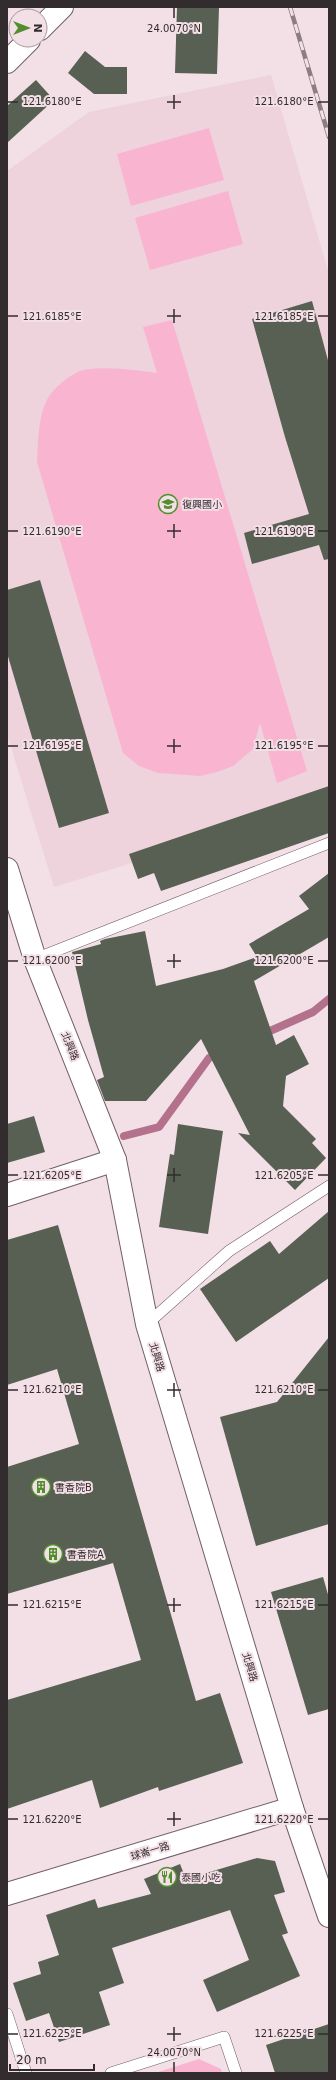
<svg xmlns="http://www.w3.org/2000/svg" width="336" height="2080" font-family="'DejaVu Sans','Noto Sans TC',sans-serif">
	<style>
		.built { fill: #eed2dc }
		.green { fill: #f9b5cf }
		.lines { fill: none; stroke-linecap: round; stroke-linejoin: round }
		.stream { stroke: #b3718c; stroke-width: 8 }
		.building { fill: #576053 }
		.service-casing { stroke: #716066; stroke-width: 12 }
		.minor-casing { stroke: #716066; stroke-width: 24 }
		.tertiary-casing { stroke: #716066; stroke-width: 24 }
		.primary-casing { stroke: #716066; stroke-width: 24 }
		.service { stroke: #fff; stroke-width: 11 }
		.minor { stroke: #fff; stroke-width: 22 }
		.tertiary { stroke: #fff; stroke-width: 22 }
		.primary { stroke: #fff; stroke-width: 22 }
		.rail-casing { stroke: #8b7e82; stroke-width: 4.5 }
		.rail { stroke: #f3dfe6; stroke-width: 3; stroke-dasharray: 9; stroke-linecap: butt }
		.ticks { fill: none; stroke: #332c2e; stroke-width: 1.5 }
		.labels { text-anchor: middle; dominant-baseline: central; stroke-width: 4; stroke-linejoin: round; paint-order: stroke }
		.poi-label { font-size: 10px; fill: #332c2e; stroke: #f3dfe6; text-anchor: start }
		.street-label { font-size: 10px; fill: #332c2e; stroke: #f3dfe6 }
		.ticks-label { font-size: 10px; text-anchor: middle; fill: #332c2e; stroke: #f3dfe6; stroke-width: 4; stroke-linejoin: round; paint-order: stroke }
	</style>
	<rect width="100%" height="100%" fill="#f3dfe6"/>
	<path class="built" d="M271 75 329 274V802L54 887 7 734V171L89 112Z"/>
	<g class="green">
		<path d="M209 128 224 180 131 206 117 154Z"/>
		<path d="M228 191 243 244 150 270 135 218Z"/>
		<path d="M172 320 307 771 277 783 260 723 253 749 233 766 217 772 200 776 158 773 139 766 123 753 37 462C38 443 38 419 46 402 51 390 68 376 80 371 98 365 138 370 157 373L143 327Z"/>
		<path d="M199 2059 221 2069 222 2073H155Z"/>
	</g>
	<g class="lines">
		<g class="stream">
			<path d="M261 1035 313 1012 329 999"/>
			<path d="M124 1136 159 1127 209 1058 219 1053"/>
		</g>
	</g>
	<g class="building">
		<path d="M177 7H219L217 74 175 73Z"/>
		<path d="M85 51 105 67H127V94H94L68 73Z"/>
		<path d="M36 80 54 100 7 143V106Z"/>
		<path d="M312 301 329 364V559L324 560 319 545 252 564 244 533 309 514 285 437 252 319Z"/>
		<path d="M40 580 109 813 59 828 7 653V590Z"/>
		<path d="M329 786V833L161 891 154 873 138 879 129 854Z"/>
		<path d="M329 873V937L254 981 276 1045 294 1035 309 1064 286 1076 283 1106 316 1139 312 1143 326 1158 295 1190 238 1133 250 1135 201 1039 146 1101H105L97 1080 104 1077 88 1020 72 952 101 944 100 941 105 939 145 931 156 986 223 969 257 957 249 944 309 909 299 896Z"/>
		<path d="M34 1116 45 1152 7 1163V1124Z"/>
		<path d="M178 1124 223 1131 208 1234 159 1227 170 1154 174 1155Z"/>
		<path d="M329 1211V1278L236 1342 200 1289 270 1241 279 1254Z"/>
		<path d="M58 1225 196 1701 220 1693 243 1763 159 1791 158 1787 100 1808 92 1780 7 1809V1700L141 1660 113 1563 7 1594V1467L79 1444 57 1369 7 1385V1240Z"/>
		<path d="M329 1337V1524L256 1546 220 1417 277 1402Z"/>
		<path d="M323 1577 329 1598V1709L308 1715 271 1592Z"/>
		<path d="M257 1858 275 1861 285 1892 274 1895 288 1933 282 1935 300 1976 217 2012 203 1980 249 1960 230 1910 112 1948 124 1983 99 1992 110 2025 59 2042 49 2013 26 2021 13 1983 41 1974 38 1962 59 1955 46 1915 95 1899 98 1908 151 1894 144 1879 180 1864 186 1879Z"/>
		<path d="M329 2024V2073H275L266 2045Z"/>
	</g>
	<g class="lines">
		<defs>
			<g id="service">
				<path d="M35 959 329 843"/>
				<path d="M147 1324 229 1251 329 1186"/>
				<path d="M7 2014 26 2073"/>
				<path d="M111 2073 224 2037 236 2073"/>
			</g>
			<g id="minor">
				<path d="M7 1195 115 1160"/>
				<path d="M7 1894 292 1808"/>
			</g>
			<path id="tertiary" d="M7 869 35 959 115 1160 147 1324 292 1808 329 1916"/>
			<g id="primary">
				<path d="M40 29 62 7"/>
				<path d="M7 62 29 40"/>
			</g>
		</defs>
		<use href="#service" class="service-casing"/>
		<use href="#minor" class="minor-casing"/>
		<use href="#tertiary" class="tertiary-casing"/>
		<use href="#primary" class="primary-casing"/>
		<use href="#service" class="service"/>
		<use href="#minor" class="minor"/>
		<use href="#tertiary" class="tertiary"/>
		<use href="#primary" class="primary"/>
		<defs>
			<path id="rail" d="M290 7 329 137"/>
		</defs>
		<use href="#rail" class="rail-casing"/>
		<use href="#rail" class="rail"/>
	</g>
	<path class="ticks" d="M174 8V18M174 95V109M8 102H18M167 102H181M318 102H328M174 309V323M8 316H18M167 316H181M318 316H328M174 524V538M8 531H18M167 531H181M318 531H328M174 739V753M8 746H18M167 746H181M318 746H328M174 954V968M8 961H18M167 961H181M318 961H328M174 1168V1182M8 1175H18M167 1175H181M318 1175H328M174 1383V1397M8 1390H18M167 1390H181M318 1390H328M174 1598V1612M8 1605H18M167 1605H181M318 1605H328M174 1812V1826M8 1819H18M167 1819H181M318 1819H328M174 2027V2041M8 2034H18M167 2034H181M318 2034H328M174 2062V2072"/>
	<defs>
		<symbol id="school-ring" viewBox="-11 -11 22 22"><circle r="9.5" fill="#f3dfe6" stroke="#528e2d" stroke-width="1.5"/><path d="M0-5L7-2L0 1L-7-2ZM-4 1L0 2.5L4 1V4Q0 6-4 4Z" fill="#528e2d"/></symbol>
		<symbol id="building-ring" viewBox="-11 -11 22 22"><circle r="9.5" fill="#f3dfe6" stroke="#528e2d" stroke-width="1.5"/><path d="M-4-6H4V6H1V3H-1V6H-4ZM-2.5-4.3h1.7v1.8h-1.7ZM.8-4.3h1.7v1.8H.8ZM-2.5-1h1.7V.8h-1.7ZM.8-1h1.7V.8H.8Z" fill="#528e2d"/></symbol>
		<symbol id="restaurant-ring" viewBox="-11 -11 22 22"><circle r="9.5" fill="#f3dfe6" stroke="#528e2d" stroke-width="1.5"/><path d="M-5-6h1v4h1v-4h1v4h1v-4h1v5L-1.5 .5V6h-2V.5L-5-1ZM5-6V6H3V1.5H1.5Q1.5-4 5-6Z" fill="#528e2d"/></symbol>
	</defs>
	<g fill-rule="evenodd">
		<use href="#school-ring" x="157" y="493" width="22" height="22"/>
		<use href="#building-ring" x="30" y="1476" width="22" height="22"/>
		<use href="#building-ring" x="42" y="1543" width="22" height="22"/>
		<use href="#restaurant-ring" x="156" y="1866" width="22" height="22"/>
	</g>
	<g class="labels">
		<g class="poi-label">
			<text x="182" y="504">復興國小</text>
			<text x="55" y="1487">書香院B</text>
			<text x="67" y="1554">書香院A</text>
			<text x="181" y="1877">泰國小吃</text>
		</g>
		<g class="street-label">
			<text transform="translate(70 1046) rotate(68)">北興路</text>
			<text transform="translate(157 1357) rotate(73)">北興路</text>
			<text transform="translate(250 1667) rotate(73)">北興路</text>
			<text transform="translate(150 1851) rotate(-17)">球崙一路</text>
		</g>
	</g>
	<g class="ticks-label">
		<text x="174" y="32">24.0070°N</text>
		<text x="284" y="105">121.6180°E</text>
		<text x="52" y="105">121.6180°E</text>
		<text x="52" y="320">121.6185°E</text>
		<text x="284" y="320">121.6185°E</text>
		<text x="52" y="535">121.6190°E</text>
		<text x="284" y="535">121.6190°E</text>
		<text x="52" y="749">121.6195°E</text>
		<text x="284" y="749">121.6195°E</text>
		<text x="52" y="964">121.6200°E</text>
		<text x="284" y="964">121.6200°E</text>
		<text x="52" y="1179">121.6205°E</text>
		<text x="284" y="1179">121.6205°E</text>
		<text x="52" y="1393">121.6210°E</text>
		<text x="284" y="1393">121.6210°E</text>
		<text x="52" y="1608">121.6215°E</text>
		<text x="284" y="1608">121.6215°E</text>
		<text x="52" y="1823">121.6220°E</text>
		<text x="284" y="1823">121.6220°E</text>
		<text x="52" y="2037">121.6225°E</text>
		<text x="284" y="2037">121.6225°E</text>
		<text x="174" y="2056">24.0070°N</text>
	</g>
	<rect width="336" height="2080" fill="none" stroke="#332c2e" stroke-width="16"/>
	<g transform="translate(28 28) rotate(90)"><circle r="19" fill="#f3dfe6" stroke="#a6979c"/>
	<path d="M0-3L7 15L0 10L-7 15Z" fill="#528e2d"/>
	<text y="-6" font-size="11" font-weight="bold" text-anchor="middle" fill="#332c2e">N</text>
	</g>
	<path d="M10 2064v6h84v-6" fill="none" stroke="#332c2e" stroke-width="2"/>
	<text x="16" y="2064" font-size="12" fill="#332c2e" stroke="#f3dfe6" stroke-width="3" paint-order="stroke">20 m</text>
</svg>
